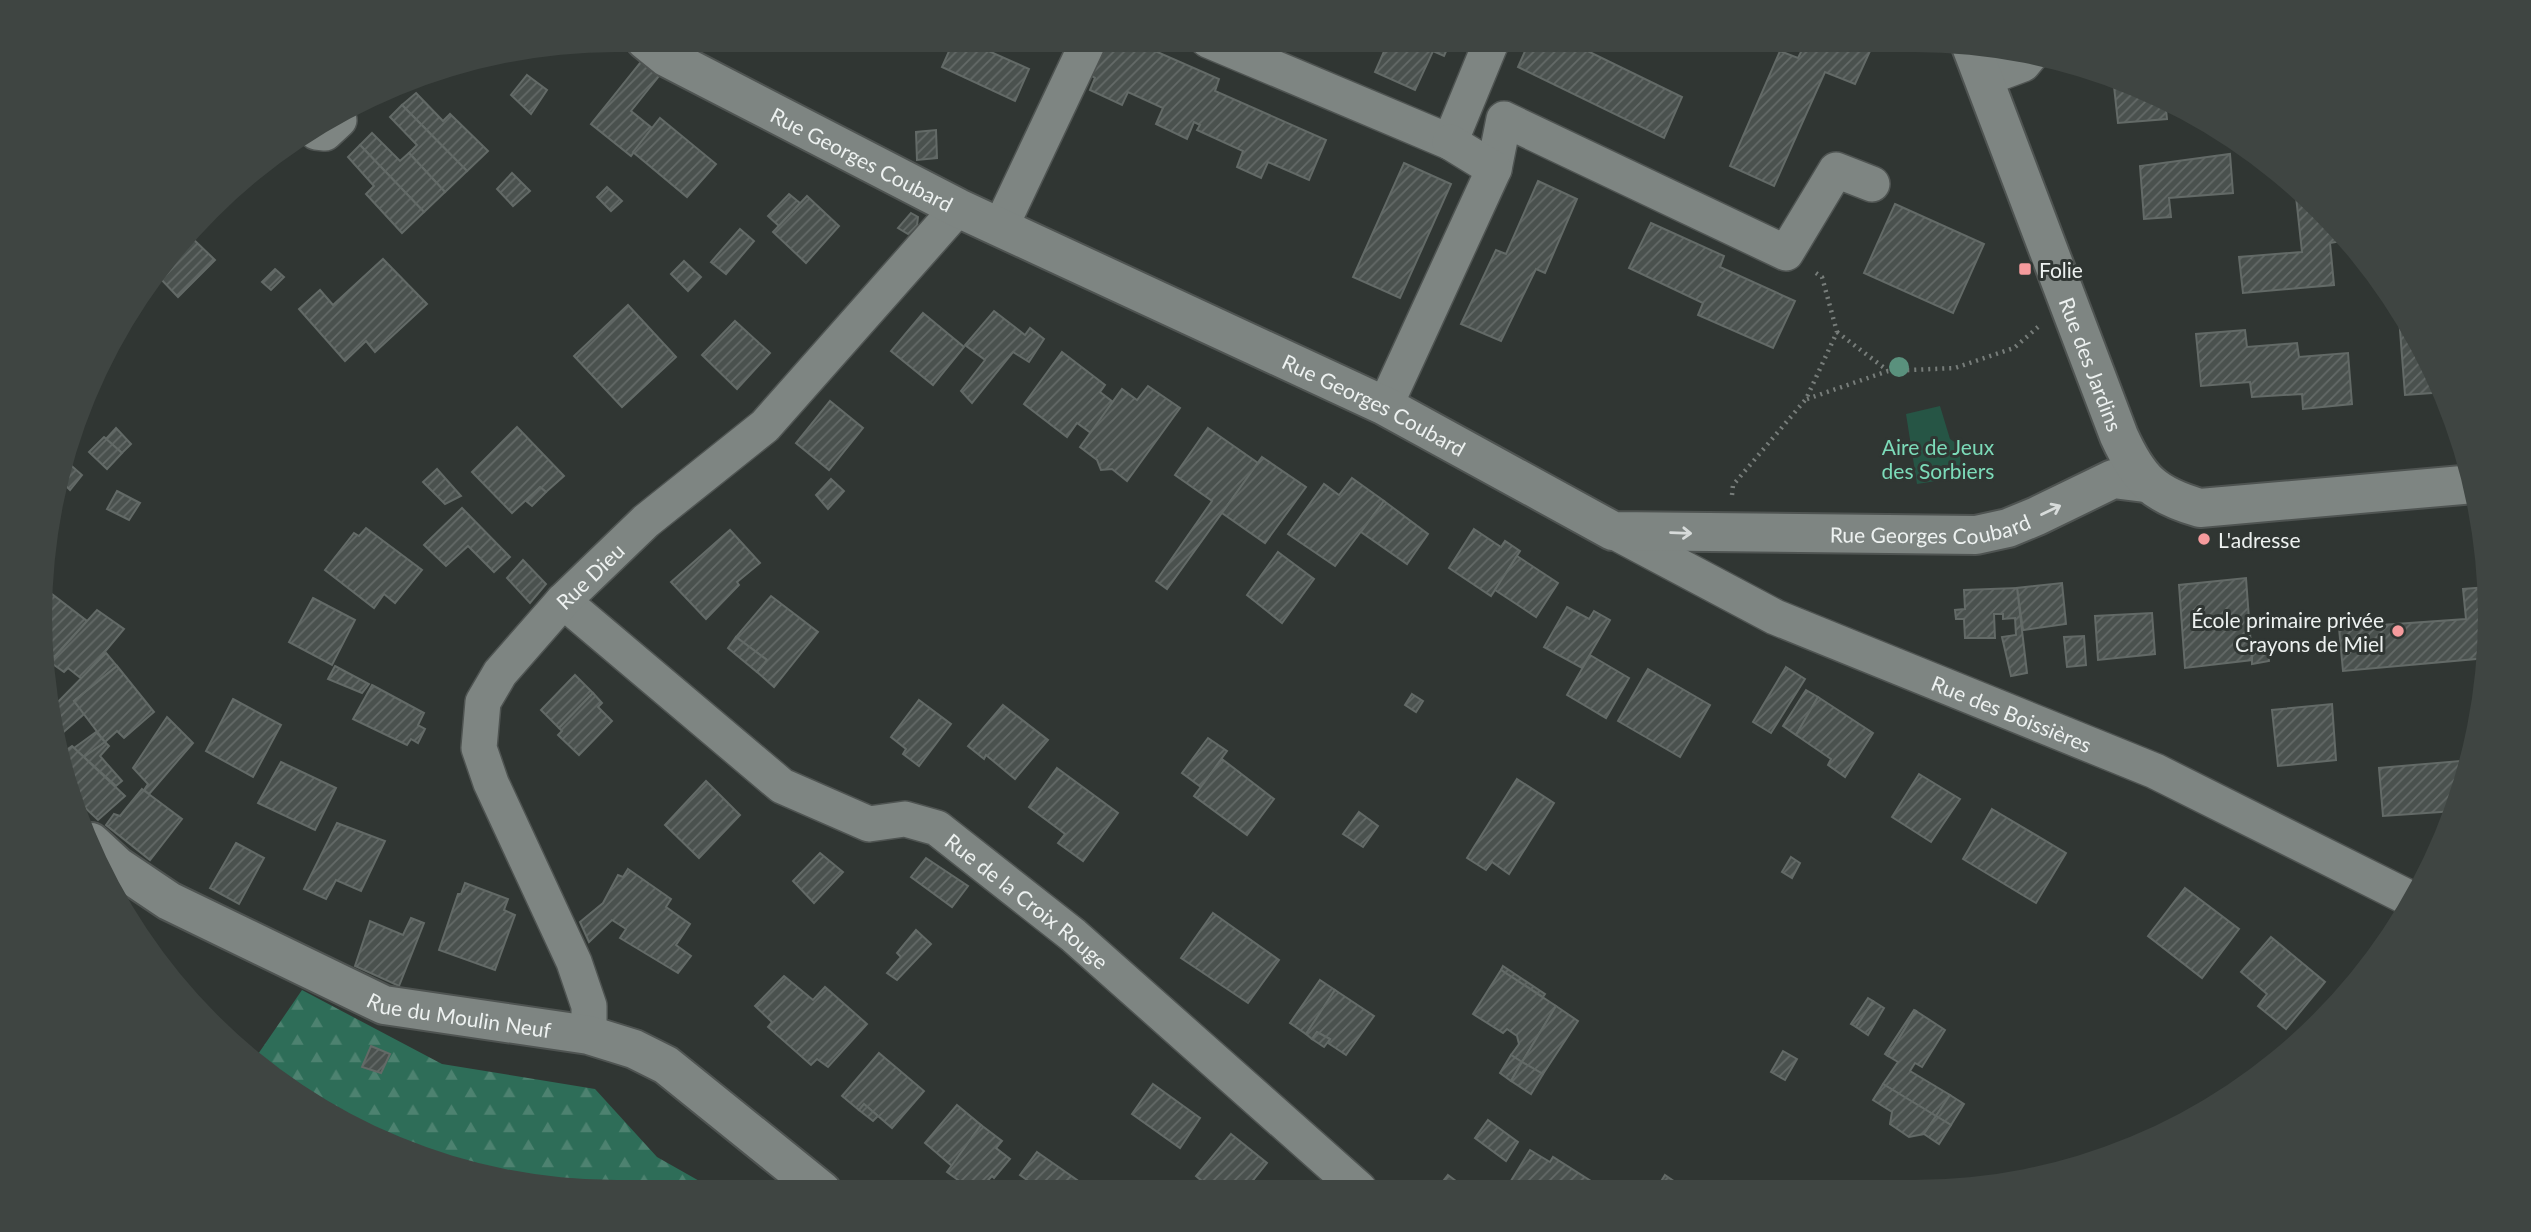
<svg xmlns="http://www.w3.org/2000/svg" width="2531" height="1232" font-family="Lato,sans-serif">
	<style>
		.forest { fill: url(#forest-firs) }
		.green { fill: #265545 }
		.building { fill: url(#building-hatch); stroke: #636a67; stroke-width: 2 }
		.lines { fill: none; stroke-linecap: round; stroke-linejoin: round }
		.minor-casing { stroke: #4f5452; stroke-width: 38 }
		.tertiary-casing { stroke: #4f5452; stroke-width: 42 }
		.path { stroke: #777d7a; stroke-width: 4.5; stroke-dasharray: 2 5; stroke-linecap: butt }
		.minor { stroke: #7e8582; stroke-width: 35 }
		.tertiary { stroke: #7e8582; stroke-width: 38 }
		.tree { fill: #5a917d }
		.oneway { stroke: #d7dbda }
		.poi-dot { fill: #f59b9d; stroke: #303633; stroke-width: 2.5 }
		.labels { text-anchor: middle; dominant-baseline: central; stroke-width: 6; stroke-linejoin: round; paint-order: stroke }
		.street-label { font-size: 21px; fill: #edf1f0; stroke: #303633 }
		.poi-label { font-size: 21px; fill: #edf1f0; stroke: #303633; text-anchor: start }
		.park-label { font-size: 21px; fill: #7cdbb9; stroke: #303633 }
	</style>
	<defs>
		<pattern id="forest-firs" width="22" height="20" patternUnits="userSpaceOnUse" patternTransform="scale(1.75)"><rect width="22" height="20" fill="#2e6d58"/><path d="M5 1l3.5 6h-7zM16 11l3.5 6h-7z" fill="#4d8270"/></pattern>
		<pattern id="building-hatch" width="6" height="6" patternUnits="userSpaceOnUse" patternTransform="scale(1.75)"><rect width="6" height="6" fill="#4a514e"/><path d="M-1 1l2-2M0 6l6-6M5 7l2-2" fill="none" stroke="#646a68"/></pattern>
	</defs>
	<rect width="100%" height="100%" fill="#303633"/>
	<path class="forest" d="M302 990 442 1064 595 1089 657 1157 717 1191 616 1192 503 1181 395 1148 296 1095 254 1060Z"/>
	<path class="green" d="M1940 406 1950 439 1959 445 1962 477 1917 484 1906 414Z"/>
	<g class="building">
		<path d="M954 40H964L1029 69 1015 101 942 67Z"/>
		<path d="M1101 40H1130L1219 79 1215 91 1326 140 1309 180 1268 162 1261 178 1237 167 1243 151 1197 130 1200 125 1194 122 1187 139 1156 124 1163 108 1128 92 1122 105 1090 90 1095 78 1087 73Z"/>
		<path d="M1389 40H1451L1444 56 1433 51 1415 90 1375 72Z"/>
		<path d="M1530 40H1565L1682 97 1664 138 1518 67Z"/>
		<path d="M1807 40H1875L1855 84 1825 72 1774 186 1730 166 1780 51 1798 58Z"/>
		<path d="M644 58 663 71 631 111 652 128 631 156 591 124Z"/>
		<path d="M527 75 547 90 531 114 511 95Z"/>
		<path d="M2113 77 2136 84 2165 100 2167 119 2118 123Z"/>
		<path d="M416 93 443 121 450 114 488 151 467 171 402 105Z"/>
		<path d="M402 105 467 171 445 192 409 153 417 145 390 117Z"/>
		<path d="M660 118 716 164 687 197 633 152Z"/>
		<path d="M936 130 937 158 917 160 916 132Z"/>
		<path d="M372 133 400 161 409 153 445 192 424 212 360 145Z"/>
		<path d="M360 145 424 212 402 233 366 194 374 186 348 157Z"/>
		<path d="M2230 154 2233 193 2169 198 2171 217 2144 219 2140 166Z"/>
		<path d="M271 156 272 158 224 206 265 159Z"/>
		<path d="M1404 163 1451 184 1400 298 1353 277Z"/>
		<path d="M512 173 530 191 513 206 497 189Z"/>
		<path d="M1538 181 1577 199 1545 273 1536 269 1501 341 1461 324 1496 250 1506 254Z"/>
		<path d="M607 187 622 201 611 211 597 197Z"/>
		<path d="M2295 187 2322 209 2335 225 2336 242 2330 243 2334 285 2243 293 2239 257 2302 252Z"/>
		<path d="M789 194 800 203 779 226 768 216Z"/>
		<path d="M807 196 839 226 806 263 773 232Z"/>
		<path d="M1895 204 1984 244 1953 313 1864 273Z"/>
		<path d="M911 213 918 217 917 225 908 234 898 228Z"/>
		<path d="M1651 223 1724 256 1720 267 1795 301 1773 348 1698 315 1703 303 1629 268Z"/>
		<path d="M740 229 754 241 726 274 711 262Z"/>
		<path d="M192 238 215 260 178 297 157 275Z"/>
		<path d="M383 259 427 304 375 352 366 341 345 361 299 309 320 290 333 305Z"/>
		<path d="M684 261 701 277 688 291 671 274Z"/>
		<path d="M275 269 284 277 271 290 262 282Z"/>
		<path d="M2398 304 2445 392 2405 395Z"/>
		<path d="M628 305 676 357 622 407 574 356Z"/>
		<path d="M994 311 1025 335 1030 328 1044 339 1029 362 1013 352 972 403 961 391 985 360 965 345Z"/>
		<path d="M923 313 964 347 933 385 891 351Z"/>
		<path d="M735 321 770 353 737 389 702 355Z"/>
		<path d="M2245 330 2247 347 2297 343 2299 357 2348 353 2352 404 2303 409 2302 394 2252 397 2250 382 2201 386 2196 334Z"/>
		<path d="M1062 352 1105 385 1100 392 1113 402 1091 433 1077 423 1067 437 1024 404Z"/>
		<path d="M1148 386 1180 408 1127 481 1112 469 1101 470 1097 460 1080 447 1122 389 1137 400Z"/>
		<path d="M830 401 863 428 829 470 796 443Z"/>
		<path d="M517 427 564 476 546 492 540 487 512 513 472 472Z"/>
		<path d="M116 428 131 444 122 453 106 439Z"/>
		<path d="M1208 428 1258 463 1167 589 1156 581 1212 501 1175 475Z"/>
		<path d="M104 437 122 453 107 469 89 452Z"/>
		<path d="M1262 457 1306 487 1265 543 1222 513Z"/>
		<path d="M66 461 82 475 70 490 59 479Z"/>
		<path d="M437 469 461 496 445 504 423 482Z"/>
		<path d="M1352 478 1384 501 1335 566 1288 534 1324 484 1339 495Z"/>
		<path d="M831 479 844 491 828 509 816 495Z"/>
		<path d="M540 487 546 492 532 506 526 501Z"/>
		<path d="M117 491 140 503 129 520 107 509Z"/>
		<path d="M1384 501 1428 534 1407 564 1361 532Z"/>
		<path d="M462 508 510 557 494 572 468 546 446 566 424 545Z"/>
		<path d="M366 528 422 570 395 603 384 594 374 608 325 570 354 533 359 536Z"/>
		<path d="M1474 529 1501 547 1505 541 1520 551 1491 596 1449 568Z"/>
		<path d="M730 530 760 563 737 582 739 585 706 619 671 582Z"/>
		<path d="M1278 552 1314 579 1282 623 1247 595Z"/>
		<path d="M1517 556 1558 583 1536 617 1495 590Z"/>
		<path d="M523 560 546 584 530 603 507 578Z"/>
		<path d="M2246 578 2252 660 2185 668 2179 585Z"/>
		<path d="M2062 583 2066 624 2023 630 2017 588Z"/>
		<path d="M2488 587 2491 616 2487 658 2343 671 2339 628 2466 619 2463 589Z"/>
		<path d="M2017 588 2027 673 2011 676 2002 637 2016 635 2015 618 2003 619V614H1994L1995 638H1965L1964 619H1956L1955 610 1965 609 1964 590Z"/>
		<path d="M48 591 87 621 54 657 46 650Z"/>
		<path d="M771 596 818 632 774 687 757 672 767 660 736 637Z"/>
		<path d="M313 598 355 620 332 665 289 642Z"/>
		<path d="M1567 607 1589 619 1594 611 1610 620 1582 668 1544 647Z"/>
		<path d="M97 610 124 629 82 679 68 668 64 672 50 662Z"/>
		<path d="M2152 613 2155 654 2098 660 2095 616Z"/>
		<path d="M2084 636 2086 665 2067 667 2064 637Z"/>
		<path d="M736 637 767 660 757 672 728 648Z"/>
		<path d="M2267 646 2269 661 2252 664V647Z"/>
		<path d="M106 653 117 666 74 701 84 714 59 736 51 709Z"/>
		<path d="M1590 655 1629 678 1606 718 1567 695Z"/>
		<path d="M117 666 154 712 124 738 117 731 105 742 74 701Z"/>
		<path d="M335 666 369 684 362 693 328 679Z"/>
		<path d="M1786 667 1805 679 1771 733 1753 722Z"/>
		<path d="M1648 669 1710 705 1680 757 1618 721Z"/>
		<path d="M575 675 593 693 559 728 541 710Z"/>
		<path d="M372 685 424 713 418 725 425 729 418 743 411 739 407 745 353 719Z"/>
		<path d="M1806 690 1818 697 1796 735 1783 726Z"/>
		<path d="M593 693 602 703 598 707 612 721 579 755 558 735 562 731 559 728Z"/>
		<path d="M1412 694 1423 701 1416 712 1405 705Z"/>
		<path d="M1818 697 1873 733 1845 777 1828 765 1831 759 1796 735Z"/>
		<path d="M233 699 281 725 253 777 206 751Z"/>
		<path d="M919 700 951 724 919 766 903 754 906 749 891 737Z"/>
		<path d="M2332 704 2336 760 2278 766 2272 710Z"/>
		<path d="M1003 705 1048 740 1015 779 986 755 984 759 968 746Z"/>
		<path d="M167 717 193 743 149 794 144 790 148 784 133 768Z"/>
		<path d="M96 732 105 742 84 757 74 748Z"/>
		<path d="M1208 738 1227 751 1201 787 1182 773Z"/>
		<path d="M105 742 109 746 100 756 122 781 116 786 84 757Z"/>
		<path d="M72 746 125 796 98 820 79 802 64 752Z"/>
		<path d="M1222 759 1274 799 1247 835 1194 796Z"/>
		<path d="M2460 761 2462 787 2455 811 2383 816 2379 768Z"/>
		<path d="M281 762 336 788 315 830 258 803Z"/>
		<path d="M1057 768 1118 813 1083 861 1058 843 1065 834 1029 807Z"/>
		<path d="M1919 774 1960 799 1931 842 1892 817Z"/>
		<path d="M1517 779 1554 803 1509 874 1492 862 1486 870 1467 858Z"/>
		<path d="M706 781 740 815 699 858 665 825Z"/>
		<path d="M142 789 182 819 150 860 106 825 114 814 120 816Z"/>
		<path d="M1992 809 2066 853 2036 903 1963 859Z"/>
		<path d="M1359 812 1378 826 1363 847 1343 834Z"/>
		<path d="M337 823 385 841 361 891 336 880 326 899 304 889Z"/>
		<path d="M236 843 264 858 239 904 210 888Z"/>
		<path d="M820 853 843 872 814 903 793 881Z"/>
		<path d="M1791 857 1800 863 1792 878 1782 872Z"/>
		<path d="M926 858 968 886 952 907 911 877Z"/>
		<path d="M628 869 671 899 666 907 690 924 676 945 691 956 678 973 620 938 626 929 612 920 589 942 580 922 603 903 618 875 623 877Z"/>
		<path d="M465 883 508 899 504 910 515 915 495 970 439 950 458 894H461Z"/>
		<path d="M2185 888 2239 929 2202 978 2148 936Z"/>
		<path d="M1213 913 1279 960 1248 1003 1181 958Z"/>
		<path d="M411 918 424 923 399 986 355 966 370 921 403 935Z"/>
		<path d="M916 930 931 944 897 980 887 973 901 957 897 953Z"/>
		<path d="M2271 937 2325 982 2286 1029 2258 1006 2267 994 2241 972Z"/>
		<path d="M1503 966 1545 994 1543 997 1501 970Z"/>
		<path d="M2358 967 2365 973 2326 1013 2325 1012Z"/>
		<path d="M1501 970 1556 1006 1522 1062 1511 1055 1519 1044 1517 1036 1507 1029 1503 1033 1473 1014Z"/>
		<path d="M784 976 813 1000 825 987 867 1024 828 1067 817 1059 811 1065 768 1027 772 1022 755 1006Z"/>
		<path d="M1320 980 1335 990 1306 1034 1290 1023Z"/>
		<path d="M1335 990 1374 1016 1346 1055 1328 1043 1330 1039 1317 1032 1312 1039 1306 1034Z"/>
		<path d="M1868 998 1873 1001 1856 1027 1851 1024Z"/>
		<path d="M1873 1001 1884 1008 1868 1035 1856 1027Z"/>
		<path d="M1556 1006 1578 1021 1543 1074 1522 1062Z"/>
		<path d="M1914 1010 1916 1011 1888 1056 1885 1054Z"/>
		<path d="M1916 1011 1945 1030 1922 1067 1915 1063 1910 1071 1950 1095 1936 1116 1883 1084 1898 1062 1888 1056Z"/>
		<path d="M1317 1032 1330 1039 1324 1047 1312 1039Z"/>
		<path d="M371 1046 390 1054 381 1073 362 1067Z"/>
		<path d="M1783 1051 1797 1059 1785 1080 1771 1072Z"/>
		<path d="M879 1053 924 1091 892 1128 864 1104 859 1110 842 1096Z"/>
		<path d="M1511 1055 1522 1062 1511 1081 1500 1073Z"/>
		<path d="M1522 1062 1543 1074 1531 1094 1511 1081Z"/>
		<path d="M1153 1084 1200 1118 1180 1148 1132 1114Z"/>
		<path d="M1883 1084 1936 1116 1924 1134 1909 1137 1890 1124 1892 1112 1873 1100Z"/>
		<path d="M1950 1095 1964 1104 1951 1125 1936 1116Z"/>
		<path d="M864 1104 878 1116 873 1121 859 1110Z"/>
		<path d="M957 1105 981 1125 952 1166 925 1143Z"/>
		<path d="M1936 1116 1951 1125 1939 1144 1924 1134Z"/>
		<path d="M1488 1120 1518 1142 1506 1161 1475 1138Z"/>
		<path d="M981 1125 1002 1141 996 1148 1010 1159 994 1178 992 1176 979 1190H972L947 1172Z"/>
		<path d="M1231 1134 1267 1163 1246 1189 1213 1190 1196 1176Z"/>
		<path d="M1530 1150 1550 1162 1553 1157 1602 1188 1506 1189Z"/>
		<path d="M1037 1152 1077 1180 1069 1190H1041L1020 1175Z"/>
		<path d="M1448 1175 1464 1187 1463 1189H1437Z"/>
		<path d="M1665 1175 1684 1188H1657Z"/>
	</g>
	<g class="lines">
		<defs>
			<g id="minor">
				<path d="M1208 40 1450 142 1492 40"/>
				<path d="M1983 79 2023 64 2032 53"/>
				<path d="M316 132 325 133 339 120"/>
				<path d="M1494 169 1504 119 1786 253 1836 170 1872 184"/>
				<path d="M1001 226 1089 40"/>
				<path d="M1385 406 1494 169 1450 142"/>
				<path id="s1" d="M1613 531 1775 617 2155 771 2411 899"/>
				<path id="s2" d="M563 601 782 786 869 824 905 819 937 828 1073 935 1359 1189"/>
				<path id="s3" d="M589 1035V1006L574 962 491 783 479 748 483 702 500 673 563 601 646 521 765 426 958 208"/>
			</g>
			<g id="tertiary">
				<path id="s4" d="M645 40 666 57 958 208 1385 406 1613 531 1976 535 2008 528 2037 516 2113 479 2145 483"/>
				<path id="s5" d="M1971 46 2119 436C2139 480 2154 495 2200 508L2474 484"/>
				<path id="s6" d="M91 842 117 866 169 901 384 1005 589 1035 634 1049 666 1065 822 1191"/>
			</g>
		</defs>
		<use href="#minor" class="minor-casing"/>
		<use href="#tertiary" class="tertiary-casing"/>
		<g class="path">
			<path d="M1837 332 1887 370"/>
			<path d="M1807 399 1888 371 1955 368 2014 348 2038 327"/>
			<path d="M1732 495 1733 485 1806 399 1837 332 1822 277 1816 273"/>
		</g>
		<use href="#minor" class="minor"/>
		<use href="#tertiary" class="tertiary"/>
	</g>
	<circle class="tree" cx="1899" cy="367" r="10"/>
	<defs><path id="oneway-shaft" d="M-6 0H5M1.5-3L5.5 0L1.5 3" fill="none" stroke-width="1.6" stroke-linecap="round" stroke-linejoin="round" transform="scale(1.75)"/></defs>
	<g class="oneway">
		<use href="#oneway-shaft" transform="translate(2051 510) rotate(-26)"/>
		<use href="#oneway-shaft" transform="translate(1681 533) rotate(2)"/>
	</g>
	<g class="poi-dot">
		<rect x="2018" y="262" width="14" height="14" rx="3.5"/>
		<circle cx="2204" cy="539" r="7"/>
		<circle cx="2398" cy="631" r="7"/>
	</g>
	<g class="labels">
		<g class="street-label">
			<text stroke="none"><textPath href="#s4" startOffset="248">Rue Georges Coubard</textPath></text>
			<text stroke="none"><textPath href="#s5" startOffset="340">Rue des Jardins</textPath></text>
			<text stroke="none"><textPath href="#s4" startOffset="816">Rue Georges Coubard</textPath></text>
			<text stroke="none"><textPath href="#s4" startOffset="1404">Rue Georges Coubard</textPath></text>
			<text stroke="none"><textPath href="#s3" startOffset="522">Rue Dieu</textPath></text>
			<text stroke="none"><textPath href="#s1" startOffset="439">Rue des Boissières</textPath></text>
			<text stroke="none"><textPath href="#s2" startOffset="567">Rue de la Croix Rouge</textPath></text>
			<text stroke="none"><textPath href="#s6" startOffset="413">Rue du Moulin Neuf</textPath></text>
		</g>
		<g class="poi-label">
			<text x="2039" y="269">Folie</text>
			<text x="2218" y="539">L'adresse</text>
			<text x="2384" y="619" text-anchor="end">École primaire privée<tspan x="2384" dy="24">Crayons de Miel</tspan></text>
		</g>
		<g class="park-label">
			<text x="1938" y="446">Aire de Jeux<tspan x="1938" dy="24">des Sorbiers</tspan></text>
		</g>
	</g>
	<path d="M0 0H2531V1232H0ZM616 52H1914A564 564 0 0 1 2478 616V616A564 564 0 0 1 1914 1180H616A564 564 0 0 1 52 616V616A564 564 0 0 1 616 52Z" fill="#3f4542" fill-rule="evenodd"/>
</svg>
